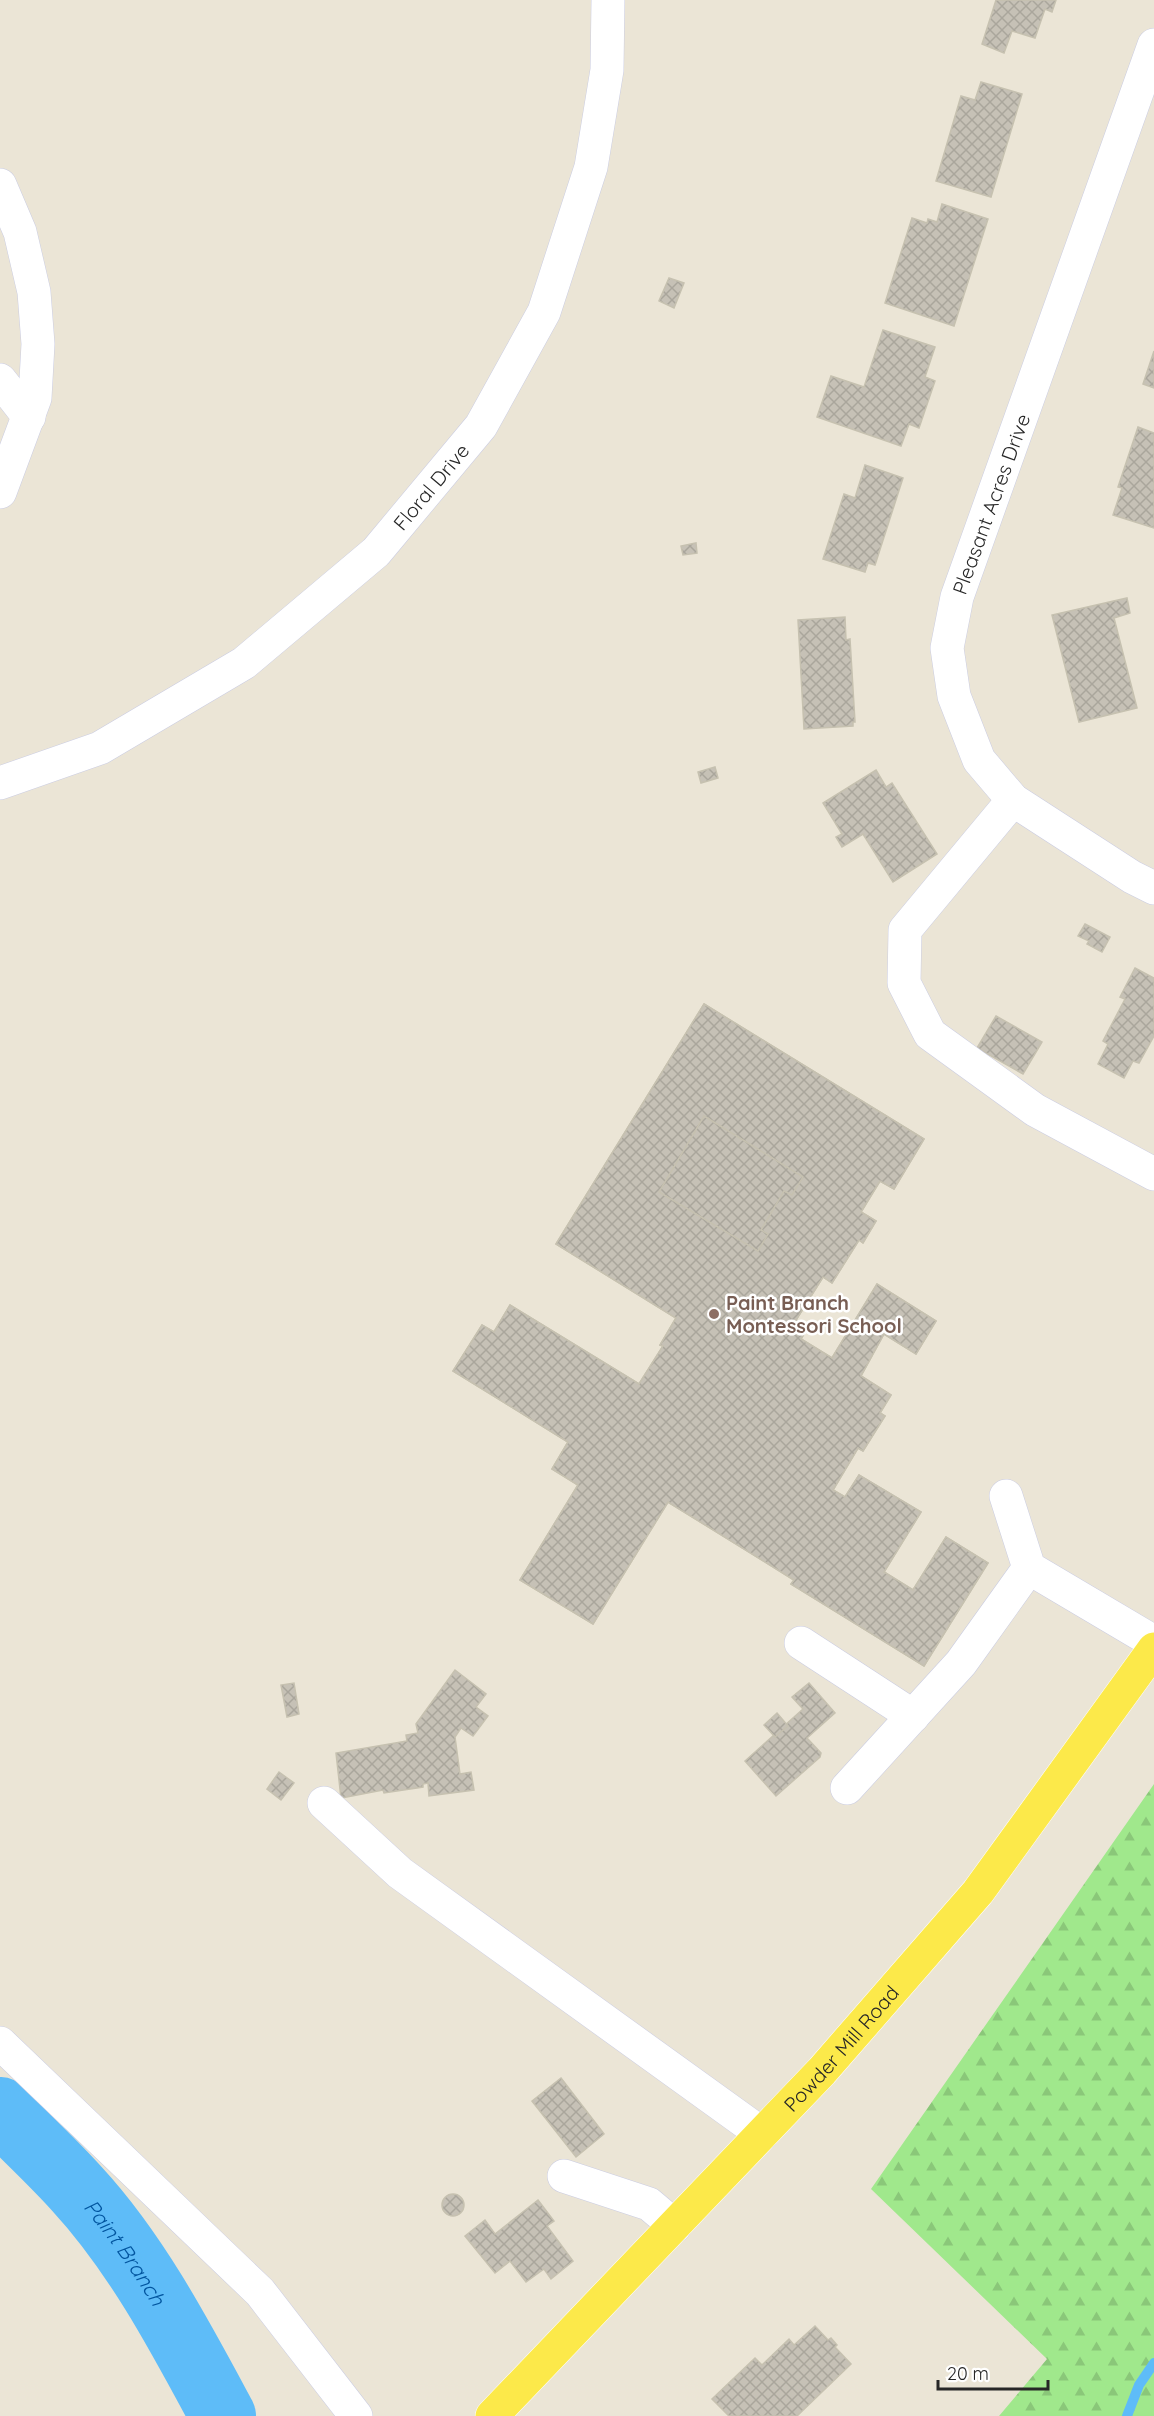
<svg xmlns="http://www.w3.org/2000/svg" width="1154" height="2416" font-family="Quicksand,sans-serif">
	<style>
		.forest { fill: url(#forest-firs) }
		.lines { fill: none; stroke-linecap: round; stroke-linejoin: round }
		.stream { stroke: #5ebcf8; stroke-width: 10 }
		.river { stroke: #5ebcf8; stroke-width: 66 }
		.building { fill: url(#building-cross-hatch); stroke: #c6c1b0; stroke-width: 1.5; fill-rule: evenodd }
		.minor-casing { stroke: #cbcde2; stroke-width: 34 }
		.major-casing { stroke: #fff; stroke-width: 34 }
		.minor { stroke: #fff; stroke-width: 33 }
		.major { stroke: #fce94a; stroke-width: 33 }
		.education-dot { fill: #8d6e63; stroke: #fff; stroke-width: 2 }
		.labels { text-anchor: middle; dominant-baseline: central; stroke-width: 5; stroke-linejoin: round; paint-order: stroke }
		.street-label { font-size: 20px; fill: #272727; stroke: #fff }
		.education-label { font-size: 20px; font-weight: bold; fill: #785e54; stroke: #fff; text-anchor: start }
		.water-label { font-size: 21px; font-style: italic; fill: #02559f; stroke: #fff }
	</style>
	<defs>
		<pattern id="forest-firs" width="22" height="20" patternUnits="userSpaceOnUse" patternTransform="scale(1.5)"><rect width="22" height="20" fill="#a0e88c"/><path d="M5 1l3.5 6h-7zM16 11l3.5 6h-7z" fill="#8ac779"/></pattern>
		<pattern id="building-cross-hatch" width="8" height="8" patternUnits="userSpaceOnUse" patternTransform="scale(1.5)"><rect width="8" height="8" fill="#c6c1b6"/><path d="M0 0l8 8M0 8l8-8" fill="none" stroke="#aaa69c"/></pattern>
	</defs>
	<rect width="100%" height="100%" fill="#ebe5d6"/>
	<path class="forest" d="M1154 1784V2416H999L1047 2359 871 2189Z"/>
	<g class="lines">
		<path class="stream" d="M1127 2416 1139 2385 1154 2363"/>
		<path class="river" id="s1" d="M0 2110C25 2137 53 2162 77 2189 137 2254 181 2338 223 2416"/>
	</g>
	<g class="building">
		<path d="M996 0H1056L1052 12 1045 9 1035 38 1012 31 1004 53 982 44Z"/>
		<path d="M981 82 1022 94 991 197 936 181 961 96 975 100Z"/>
		<path d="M942 204 988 219 954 326 885 303 912 218 927 223 928 219 937 222Z"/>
		<path d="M669 278 684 283 674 308 659 301Z"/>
		<path d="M883 330 935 347 925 377 935 381 919 428 909 424 901 446 817 417 831 376 864 387Z"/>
		<path d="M1154 351V388L1143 384Z"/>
		<path d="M1138 427 1154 433V528L1113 515 1122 488 1118 487Z"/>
		<path d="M865 465 903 478 875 565 868 563 865 572 823 559 844 494 855 498Z"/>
		<path d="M696 543 697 553 683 555 681 546Z"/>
		<path d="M1127 598 1130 613 1114 618 1137 708 1079 722 1052 615Z"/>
		<path d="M845 617 846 640 850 639 855 722H853V726L804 729 798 620Z"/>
		<path d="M715 767 718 778 701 783 698 772Z"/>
		<path d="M876 770 886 787 892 783 937 854 893 882 863 834 842 847 836 837 842 834 823 803Z"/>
		<path d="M1085 924 1110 937 1102 952 1087 944 1089 941 1078 936Z"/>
		<path d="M1135 968 1154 978V1036L1139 1063 1133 1061 1124 1078 1098 1064 1108 1044 1103 1041 1125 999 1120 997Z"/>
		<path d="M704 1004 924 1139 894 1189 880 1181 861 1212 876 1221 863 1243 859 1240 832 1283 823 1277 796 1320 808 1327 801 1339 832 1358 877 1284 936 1321 916 1354 884 1334 861 1376 891 1395 880 1413 885 1416 863 1451 858 1448 833 1490 845 1497 859 1475 921 1512 884 1572 913 1590 946 1537 988 1563 924 1666 791 1584 794 1580 668 1502 593 1624 520 1580 578 1485 552 1469 568 1442 453 1371 482 1325 494 1332 510 1305 639 1384 663 1346 660 1345 676 1318 556 1244ZM704 1116 803 1177 792 1195 784 1191 761 1230 768 1234 758 1251 659 1192ZM734 1395 828 1454 806 1489 712 1430Z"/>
		<path d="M704 1004 924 1139 894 1189 880 1181 861 1212 876 1221 863 1243 859 1240 832 1283 823 1277 796 1320 808 1327 801 1339 832 1358 877 1284 936 1321 916 1354 884 1334 861 1376 891 1395 880 1413 885 1416 863 1451 858 1448 833 1490 845 1497 859 1475 921 1512 884 1572 913 1590 946 1537 988 1563 924 1666 791 1584 794 1580 668 1502 593 1624 520 1580 578 1485 552 1469 568 1442 453 1371 482 1325 494 1332 510 1305 639 1384 663 1346 660 1345 676 1318 556 1244Z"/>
		<path d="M996 1016 1042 1042 1023 1074 977 1048Z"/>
		<path d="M704 1116 803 1177 792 1195 784 1191 761 1230 768 1234 758 1251 659 1192Z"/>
		<path d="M455 1670 486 1694 476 1707 488 1716 473 1736 461 1728 455 1737 460 1774 471 1772 474 1790 429 1796 428 1783 423 1784V1787L384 1793 383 1790 341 1798 336 1753 407 1741 406 1735 418 1733 416 1724Z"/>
		<path d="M294 1683 299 1714 287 1717 281 1685Z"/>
		<path d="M809 1683 835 1713 807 1738 821 1753 820 1757 776 1796 745 1761 803 1709 792 1697Z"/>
		<path d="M777 1713 788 1726 775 1737 764 1725Z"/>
		<path d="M279 1772 294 1783 281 1800 267 1789Z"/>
		<path d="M561 2078 604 2134 576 2157 532 2101Z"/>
		<circle cx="453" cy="2205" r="11"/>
		<path d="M538 2200 554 2221 547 2226 573 2261 551 2279 544 2269 526 2282 510 2261 495 2273 465 2236 485 2220 495 2234Z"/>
		<path d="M815 2326 828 2340 831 2338 837 2345 835 2347 851 2364 797 2416H729L712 2399 755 2358 762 2365 789 2339 794 2345Z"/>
	</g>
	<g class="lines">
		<defs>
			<g id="minor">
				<path d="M1154 45 957 597 947 648 954 696 979 760 1013 800 1132 877 1154 888"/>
				<path d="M0 185 20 232 34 292 38 344 35 398 0 492"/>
				<path d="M0 380 29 417"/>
				<path id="s2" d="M0 783 100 748 244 663 376 552 481 426 544 312 591 167 607 70 608 0"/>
				<path d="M1013 800 905 930 904 983 930 1034 1035 1110 1154 1174"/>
				<path d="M1006 1496 1029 1568 1154 1642"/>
				<path d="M801 1643 913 1716"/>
				<path d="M847 1788 961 1663 1029 1568"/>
				<path d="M324 1803 400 1873 762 2134"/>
				<path d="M0 2043 260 2292 356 2416"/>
				<path d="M564 2176 649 2204 675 2226"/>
			</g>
			<g id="major">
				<path id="s3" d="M492 2416 822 2071 978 1892 1154 1649"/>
			</g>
		</defs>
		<use href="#minor" class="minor-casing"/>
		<use href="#major" class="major-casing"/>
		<use href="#minor" class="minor"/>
		<use href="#major" class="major"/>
	</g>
	<circle class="education-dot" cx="714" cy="1314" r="6"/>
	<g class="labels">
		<g class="street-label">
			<text stroke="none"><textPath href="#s2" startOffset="531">Floral Drive</textPath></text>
			<text transform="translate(991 504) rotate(-70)">Pleasant Acres Drive</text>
			<text stroke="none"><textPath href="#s3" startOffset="507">Powder Mill Road</textPath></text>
		</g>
		<g class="education-label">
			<text x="726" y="1302">Paint Branch<tspan x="726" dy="23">Montessori School</tspan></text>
		</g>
		<g class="water-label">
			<text stroke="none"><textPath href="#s1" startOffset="190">Paint Branch</textPath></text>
		</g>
	</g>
	<path d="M938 2380v9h110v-9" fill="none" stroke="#272727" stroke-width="3"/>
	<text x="947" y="2380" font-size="18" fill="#272727" stroke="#ffffff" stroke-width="4.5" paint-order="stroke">20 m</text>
</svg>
